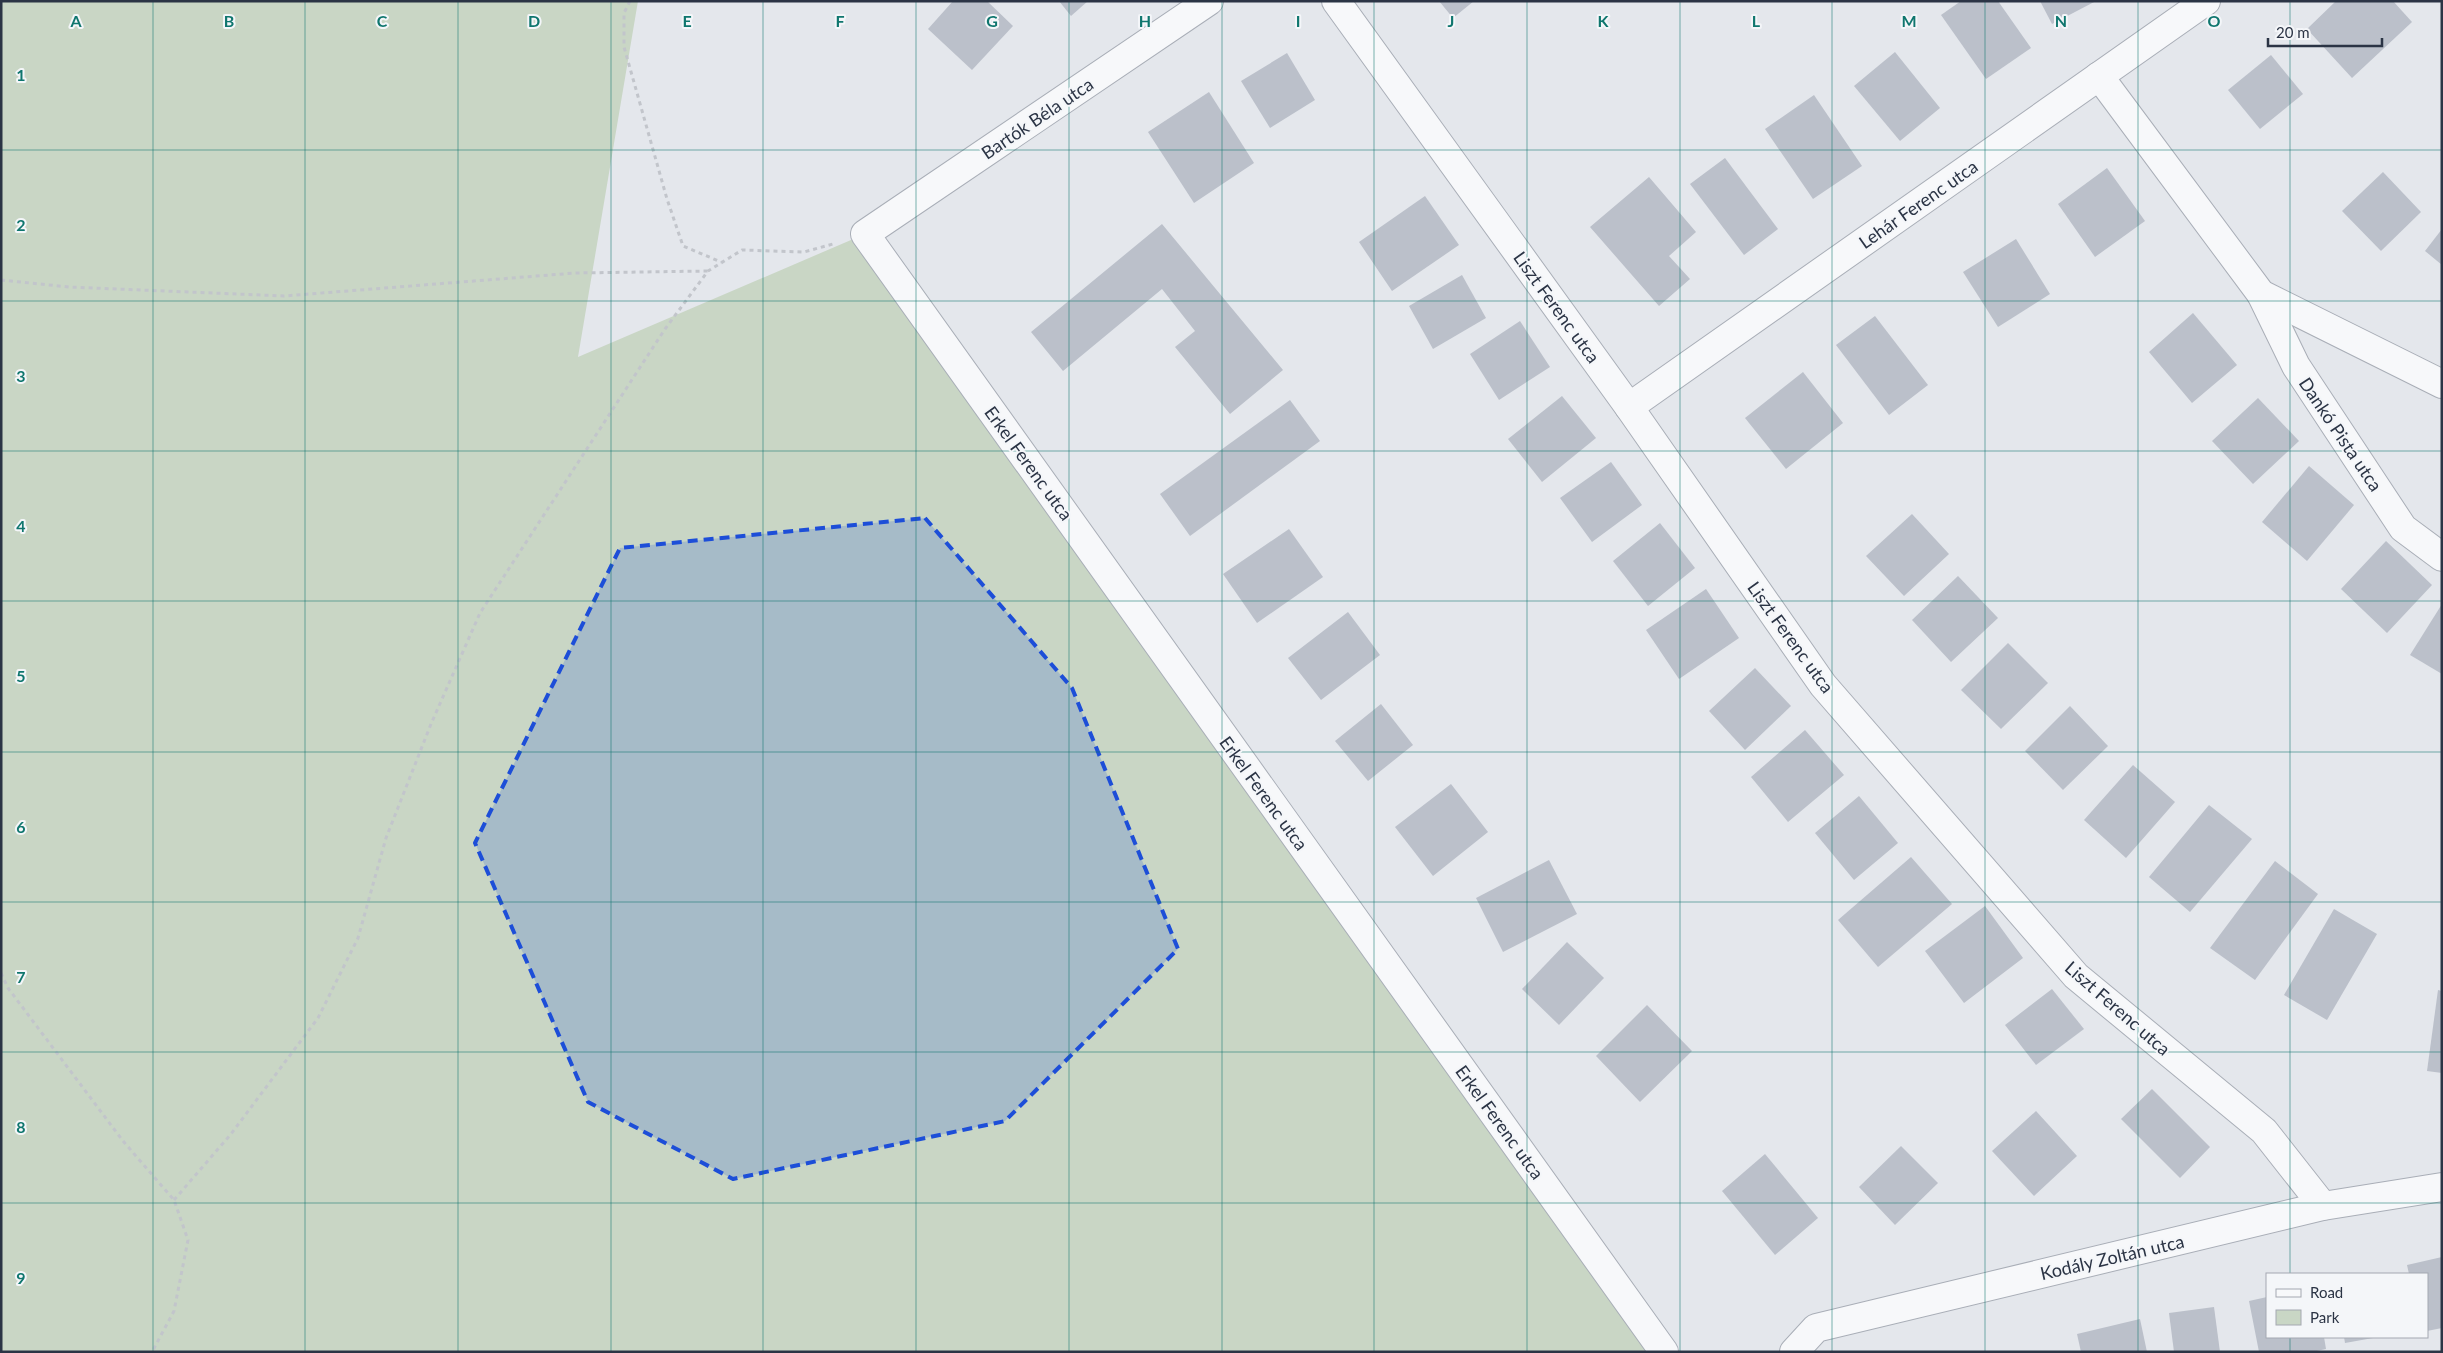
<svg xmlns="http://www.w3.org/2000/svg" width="2443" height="1353" font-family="Lato,sans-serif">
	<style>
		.green { fill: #c9d6c5 }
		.building { fill: #bbc0ca }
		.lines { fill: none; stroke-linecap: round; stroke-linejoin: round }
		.street-casing { stroke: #a9aeb7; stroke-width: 30 }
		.path { stroke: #c2c5cb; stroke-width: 3; stroke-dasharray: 4 4; stroke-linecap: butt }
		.street { stroke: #f7f8fa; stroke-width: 28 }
		.marked { fill: #1d4ed8; fill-opacity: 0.2; stroke: #1d4ed8; stroke-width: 4; stroke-dasharray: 10 6; stroke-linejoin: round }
		.grid { fill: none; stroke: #0f766e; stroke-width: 1; stroke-opacity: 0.55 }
		.labels { text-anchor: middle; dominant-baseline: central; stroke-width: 4; stroke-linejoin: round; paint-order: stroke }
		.street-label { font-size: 18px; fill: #2b3445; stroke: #f4f6f9 }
		.grid-label { font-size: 16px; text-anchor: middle; font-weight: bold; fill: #0f766e; stroke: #f4f6f9; stroke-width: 4; stroke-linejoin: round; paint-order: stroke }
	</style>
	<rect width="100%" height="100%" fill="#e4e7ec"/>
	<path class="green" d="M1 1H638L578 357 865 234 1664 1352H1Z"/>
	<g class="building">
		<path d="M953 1H987L1013 26 972 70 928 29Z"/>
		<path d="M1059 1H1088L1071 16Z"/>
		<path d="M1439 1H1474L1453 18Z"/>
		<path d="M1961 1H1998L2031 48 1986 79 1941 15Z"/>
		<path d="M2040 1H2096L2052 24Z"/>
		<path d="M2336 1H2393L2412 22 2352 78 2307 29Z"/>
		<path d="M1895 52 1940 108 1900 141 1854 86Z"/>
		<path d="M1287 53 1315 100 1270 128 1241 81Z"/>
		<path d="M2271 55 2303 94 2260 129 2228 90Z"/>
		<path d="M1209 92 1254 163 1194 203 1148 132Z"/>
		<path d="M1814 95 1862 166 1813 199 1765 129Z"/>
		<path d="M1725 158 1778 229 1744 255 1690 184Z"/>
		<path d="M2107 168 2145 221 2095 257 2058 204Z"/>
		<path d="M2383 172 2421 212 2381 251 2342 211Z"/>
		<path d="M1649 177 1696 232 1669 256 1690 279 1659 306 1590 227Z"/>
		<path d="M1425 196 1459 245 1392 291 1359 242Z"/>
		<path d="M1162 224 1283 370 1230 414 1175 347 1195 331 1162 289 1063 371 1031 332Z"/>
		<path d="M2442 229V265L2425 251Z"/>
		<path d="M2016 239 2050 294 1998 327 1963 272Z"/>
		<path d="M1462 275 1486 318 1433 349 1409 306Z"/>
		<path d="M2193 313 2237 365 2192 403 2149 352Z"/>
		<path d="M1875 316 1928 385 1889 415 1836 345Z"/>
		<path d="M1520 321 1550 367 1499 400 1470 354Z"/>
		<path d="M1803 372 1843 423 1786 469 1745 418Z"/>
		<path d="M1562 396 1596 438 1542 482 1508 439Z"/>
		<path d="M2258 398 2299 441 2253 484 2212 441Z"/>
		<path d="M1290 400 1320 441 1190 536 1160 494Z"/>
		<path d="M1611 462 1642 505 1592 542 1560 498Z"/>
		<path d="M2309 466 2354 505 2307 561 2262 522Z"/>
		<path d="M1912 514 1949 554 1904 596 1866 556Z"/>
		<path d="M1660 523 1695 568 1648 606 1613 561Z"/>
		<path d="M1289 529 1323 577 1257 623 1223 574Z"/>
		<path d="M2386 541 2432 585 2387 633 2341 589Z"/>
		<path d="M1958 576 1998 618 1951 662 1912 620Z"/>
		<path d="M1706 589 1739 638 1679 679 1646 630Z"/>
		<path d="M2442 604V674L2410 655Z"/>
		<path d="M1348 612 1380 655 1321 700 1288 658Z"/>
		<path d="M2008 643 2048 683 2001 729 1961 690Z"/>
		<path d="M1755 668 1791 706 1745 750 1709 711Z"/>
		<path d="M1381 704 1413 745 1368 781 1335 741Z"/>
		<path d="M2070 706 2108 746 2063 790 2025 751Z"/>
		<path d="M1805 730 1844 775 1788 822 1751 777Z"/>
		<path d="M2133 765 2175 802 2126 858 2084 820Z"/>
		<path d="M1451 784 1488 832 1433 876 1395 827Z"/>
		<path d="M1859 796 1898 843 1854 880 1815 833Z"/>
		<path d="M2209 805 2252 839 2190 912 2149 877Z"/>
		<path d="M1911 857 1952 904 1878 967 1838 920Z"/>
		<path d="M1549 860 1577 914 1503 952 1476 898Z"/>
		<path d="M2275 861 2318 894 2255 980 2210 948Z"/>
		<path d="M1985 906 2023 958 1964 1003 1925 951Z"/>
		<path d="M2334 909 2377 934 2327 1020 2284 995Z"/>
		<path d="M1567 942 1604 978 1559 1025 1522 989Z"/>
		<path d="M2052 989 2084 1029 2036 1065 2005 1025Z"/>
		<path d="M2438 990 2442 991V1073L2427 1071Z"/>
		<path d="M1647 1005 1692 1051 1640 1102 1596 1056Z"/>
		<path d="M2152 1089 2210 1147 2180 1178 2121 1119Z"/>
		<path d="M2036 1111 2077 1156 2034 1196 1992 1151Z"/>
		<path d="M1901 1146 1938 1183 1895 1225 1859 1187Z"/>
		<path d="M1765 1154 1818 1218 1775 1255 1722 1191Z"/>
		<path d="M2442 1257V1328L2427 1331V1274H2409L2407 1265Z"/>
		<path d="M2267 1297V1337H2324L2326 1349 2312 1352H2259L2249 1301Z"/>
		<path d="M2214 1307 2220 1352H2174L2169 1313Z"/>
		<path d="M2140 1319 2147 1352H2081L2077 1334Z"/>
		<path d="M2344 1337H2373V1338L2345 1343Z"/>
	</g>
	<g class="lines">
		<defs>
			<g id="street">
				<path d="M1209 1 865 234 1664 1352"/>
				<path d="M1336 1 1629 407 1823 685 2076 976 2264 1131 2323 1206"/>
				<path d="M2099 76 2261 294 2442 384"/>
				<path d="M2261 294 2296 366 2403 528 2442 557"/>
				<path d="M1629 407 2206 1"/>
				<path d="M1794 1352 1816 1328 2323 1206 2442 1187"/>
			</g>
		</defs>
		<use href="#street" class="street-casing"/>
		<g class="path">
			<path d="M630 1 624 13V47L667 199 683 246 721 262"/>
			<path d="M1 280 69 287 284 296 575 273 708 271"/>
			<path d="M1 973 8 988 123 1141 174 1200 188 1240 174 1311 152 1352"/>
			<path d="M174 1200 231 1134 318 1018 358 938 386 838 431 724 480 613 665 329 708 271 742 250 804 252 833 244"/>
		</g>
		<use href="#street" class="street"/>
	</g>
	<path class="marked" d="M925 518 1072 688 1178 949 1005 1121 733 1179 588 1102 475 843 620 548Z"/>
	<path class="grid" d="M153 1V1352M305 1V1352M458 1V1352M611 1V1352M763 1V1352M916 1V1352M1069 1V1352M1222 1V1352M1374 1V1352M1527 1V1352M1680 1V1352M1832 1V1352M1985 1V1352M2138 1V1352M2290 1V1274M1 150H2442M1 301H2442M1 451H2442M1 601H2442M1 752H2442M1 902H2442M1 1052H2442M1 1203H2442M2290 1337V1352"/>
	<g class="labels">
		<g class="street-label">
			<text transform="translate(1037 118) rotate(-34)">Bartók Béla utca</text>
			<text transform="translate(1918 204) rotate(-35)">Lehár Ferenc utca</text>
			<text transform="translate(1557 307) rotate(54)">Liszt Ferenc utca</text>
			<text transform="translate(2341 434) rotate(56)">Dankó Pista utca</text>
			<text transform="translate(1029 463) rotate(54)">Erkel Ferenc utca</text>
			<text transform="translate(1791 637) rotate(54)">Liszt Ferenc utca</text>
			<text transform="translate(1264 793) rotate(54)">Erkel Ferenc utca</text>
			<text transform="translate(2118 1008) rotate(41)">Liszt Ferenc utca</text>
			<text transform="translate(1500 1122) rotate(54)">Erkel Ferenc utca</text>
			<text transform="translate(2112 1257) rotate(-13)">Kodály Zoltán utca</text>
		</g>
	</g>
	<g class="grid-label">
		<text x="76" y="27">A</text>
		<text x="229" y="27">B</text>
		<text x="382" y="27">C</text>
		<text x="534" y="27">D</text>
		<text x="687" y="27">E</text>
		<text x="840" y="27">F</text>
		<text x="992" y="27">G</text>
		<text x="1145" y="27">H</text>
		<text x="1298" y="27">I</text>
		<text x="1451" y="27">J</text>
		<text x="1603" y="27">K</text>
		<text x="1756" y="27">L</text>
		<text x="1909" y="27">M</text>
		<text x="2061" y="27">N</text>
		<text x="2214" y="27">O</text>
		<text x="21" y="81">1</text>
		<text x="21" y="231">2</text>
		<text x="21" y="382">3</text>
		<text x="21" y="532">4</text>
		<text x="21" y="682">5</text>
		<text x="21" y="833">6</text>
		<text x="21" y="983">7</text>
		<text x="21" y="1133">8</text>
		<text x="21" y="1284">9</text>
	</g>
	<rect width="2443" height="1353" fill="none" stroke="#2b3445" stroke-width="5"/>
	<rect x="2266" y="1273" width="162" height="65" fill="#f4f6f9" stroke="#a4a8b1"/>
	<rect x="2276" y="1289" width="25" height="8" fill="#f7f8fa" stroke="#a4a8b1"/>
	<text x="2310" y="1298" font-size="15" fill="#2b3445">Road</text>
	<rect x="2276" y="1310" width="25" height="15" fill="#c9d6c5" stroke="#a4a8b1"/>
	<text x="2310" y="1323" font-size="15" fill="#2b3445">Park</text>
	<path d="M2268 38v8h114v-8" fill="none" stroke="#2b3445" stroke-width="2.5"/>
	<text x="2276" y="38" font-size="15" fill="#2b3445" stroke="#f4f6f9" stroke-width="4" paint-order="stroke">20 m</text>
</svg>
